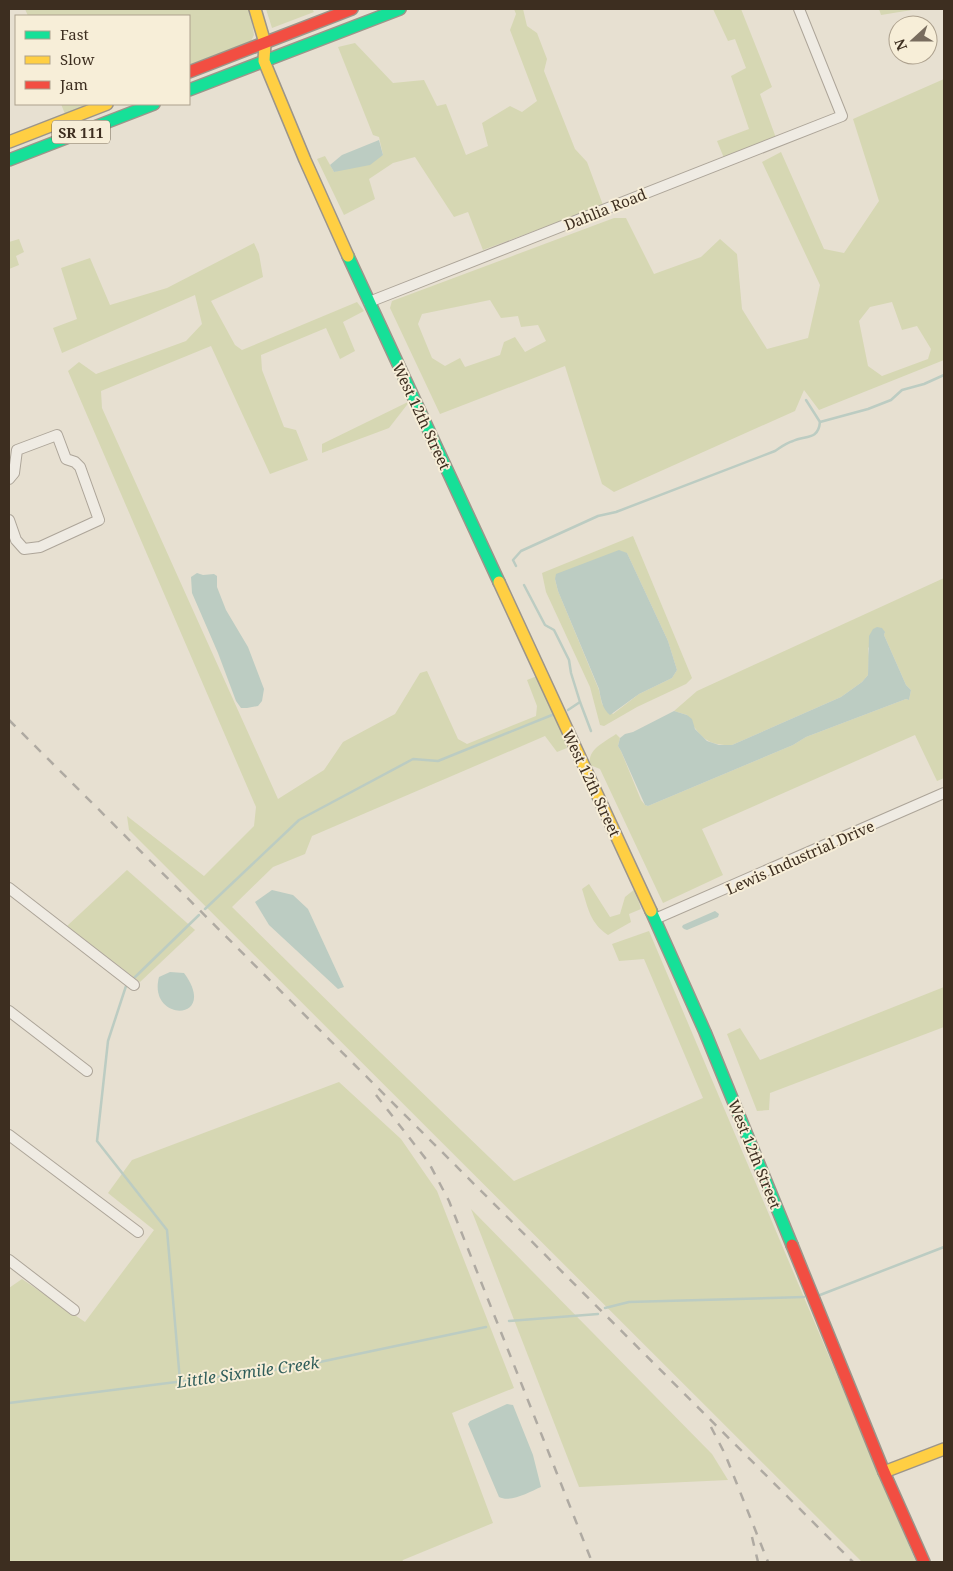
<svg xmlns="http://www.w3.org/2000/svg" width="953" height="1571" font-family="'Noto Serif',serif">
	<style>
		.green { fill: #d6d7b3; fill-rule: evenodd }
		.water { fill: #bcccc2 }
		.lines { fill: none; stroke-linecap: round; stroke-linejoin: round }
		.stream { stroke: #bcccc2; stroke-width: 2.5 }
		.street-casing { stroke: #ada599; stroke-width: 12 }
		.fast-casing { stroke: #9c958a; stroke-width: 14 }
		.slow-casing { stroke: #9c958a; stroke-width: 14 }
		.jam-casing { stroke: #9c958a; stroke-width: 14 }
		.street { stroke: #efebe3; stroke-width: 10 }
		.fast { stroke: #16e098; stroke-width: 11 }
		.slow { stroke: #ffcf43; stroke-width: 11 }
		.jam { stroke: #f24e42; stroke-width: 11 }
		.rail { stroke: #afaaa2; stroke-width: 2.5; stroke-dasharray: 9 9; stroke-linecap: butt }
		.labels { text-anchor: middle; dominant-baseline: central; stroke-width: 4; stroke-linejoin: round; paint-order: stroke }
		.shield { fill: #f7eed8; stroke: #756857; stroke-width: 1 }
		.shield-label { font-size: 14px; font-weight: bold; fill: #3d2e20 }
		.street-label { font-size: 15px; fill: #3d2e20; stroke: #f7eed8 }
		.water-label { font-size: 16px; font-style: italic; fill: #2f5d5a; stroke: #f7eed8 }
	</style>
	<rect width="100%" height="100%" fill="#e7e0d1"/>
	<g class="green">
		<path d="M25 9H250L254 35 251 41 189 65V16H28Z"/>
		<path d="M266 9H312L314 12 272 28Z"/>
		<path d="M514 9H523L527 26 537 33 547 59 544 71 575 149 587 162 603 205 483 250 468 212 454 217 415 157 393 163 369 179 375 199 344 215 317 159 325 156 334 172 383 155 379 137 373 135 338 47 355 43 393 83 424 80 437 106 446 104 466 155 488 146 482 123 510 106 522 112 537 101 510 30 516 14Z"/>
		<path d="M713 9H741L772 87 760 94 776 138 724 158 717 141 749 129 731 76 746 68 735 39 728 41Z"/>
		<path d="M879 9H918L881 15Z"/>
		<path d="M944 79V360L819 410 804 390 795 411 614 492 602 484 565 366 440 414 390 308 392 301 614 218H626L654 274 701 257 720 239 737 254 742 309 767 349 808 338 820 285 762 162 781 152 824 249 844 253 879 201 853 119ZM490 300 501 318 518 316 521 327 538 325 546 341 525 352 515 337 504 342 500 355 465 367 460 358 445 366 432 358 418 324 422 314ZM892 302 902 330 917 326 931 349 928 359 882 376 868 366 859 321 870 307Z"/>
		<path d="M61 104H90L65 114Z"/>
		<path d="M19 239 24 252 16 256 19 265 9 269V242Z"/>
		<path d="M254 243 259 254 263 277 211 301 235 345 242 350 357 302 364 311 343 322 355 351 340 359 326 328 261 355 262 370 284 427 296 430 308 460 270 474 211 346 101 391 102 408 278 799 324 770 343 742 395 714 420 673 427 671 458 739 467 744 536 716 537 706 527 680 537 676 562 733 567 748 557 752 545 736 312 836 305 854 273 867 232 907 354 1027 514 1181 703 1098 644 959 619 961 612 944 649 931 916 1562H862L129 830 127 816 204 876 254 826 256 807 68 371 79 362 96 374 186 341 202 324 195 295 62 353 53 328 77 319 61 268 90 258 110 305 167 288Z"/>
		<path d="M410 401 389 428 322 453V444Z"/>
		<path d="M633 536 692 678 686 684 637 707 604 726 600 725 590 687 546 592 542 573ZM627 553 668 641 677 670 672 678 639 694 613 714 602 704 599 690 558 591 555 579Z"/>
		<path d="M944 578V778L937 781 915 735 702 829 723 875 663 903 600 769 590 765C587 749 605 742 616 734L620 738 618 746 621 751 641 800 645 805 648 806 793 745 806 737 906 699 909 700 911 690 906 685 884 635 885 632 868 648 869 657 868 675 862 682 841 697 732 745C706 746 699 736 687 715L674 711 697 691Z"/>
		<path d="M127 870 195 930 140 982 67 926Z"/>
		<path d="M589 884 610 917 620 914 625 897 635 889 641 909 629 914 631 922 608 935C590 923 588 908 582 889Z"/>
		<path d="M944 987V1027L770 1093 769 1110 757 1111 727 1034 740 1028 760 1060Z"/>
		<path d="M339 1082 401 1139 437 1191 514 1388 452 1413 493 1523 403 1560 402 1562H9V1288L22 1279 85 1322 154 1230 108 1193 132 1160Z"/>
		<path d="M471 1209 712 1454 728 1480 579 1487Z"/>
	</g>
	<g class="water">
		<path d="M379 140 383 155 370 165 334 172 330 165 342 155Z"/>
		<path d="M619 550 627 553 668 641 677 670 672 678 639 694 610 715C602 709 601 699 599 689L558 591 555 579 556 574Z"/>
		<path d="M197 573 203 575 214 574 217 576V587L226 610 248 647 264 689 262 701 258 706 247 708H241L236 701 218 653 192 593 191 577Z"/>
		<path d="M877 627 882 628 885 632 884 635 906 685 911 690 909 700 906 699 806 737 793 745 648 806 645 805 621 751 618 746 620 738 625 734 633 732 674 711 687 715 692 719 695 729 707 741 719 745H732L841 697 862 682 868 675 869 636 873 629Z"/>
		<path d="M272 890 293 895 308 909 344 987 338 989 269 925 255 902Z"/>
		<path d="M715 911 719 914 718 917 687 930 684 929 682 927 683 925Z"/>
		<path d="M170 972 184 973C220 1022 147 1023 159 977Z"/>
		<path d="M507 1404 513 1405 533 1455 541 1487C529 1492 511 1503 499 1497L468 1424 470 1421Z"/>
	</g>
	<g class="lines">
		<g class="stream">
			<path d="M806 400 820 422"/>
			<path d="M516 566 513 560 521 551 598 516 616 512 775 451C781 447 786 443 793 441 805 435 818 441 820 422L868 409 891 400 902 390 924 384 944 375"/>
			<path d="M524 585 545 625 554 630 569 660 571 673 580 702 568 710"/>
			<path d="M580 702 591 731"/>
			<path d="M205 909 299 820 413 759 438 761 552 715"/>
			<path d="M132 980 199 915"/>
			<path d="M126 986 108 1041 97 1141 167 1230 180 1381"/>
			<path d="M820 1295 944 1247"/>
			<path d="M605 1308 629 1302 804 1297"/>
			<path d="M509 1321 598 1314"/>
			<path d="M9 1403 296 1367 486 1327"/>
		</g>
		<defs>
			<g id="street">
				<path d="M369 302 842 116 799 9"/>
				<path d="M9 479 14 473 17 450 57 435 66 459 75 462 80 467 99 520 40 547 24 549 16 540 9 520"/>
				<path d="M9 888 134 985"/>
				<path d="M655 919 944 793"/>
				<path d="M9 1011 87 1071"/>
				<path d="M9 1135 138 1232"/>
				<path d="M9 1260 74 1310"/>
			</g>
			<g id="fast">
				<path d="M189 90 400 9"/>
				<path d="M9 160 154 104"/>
				<path d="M348 256 499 582"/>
				<path d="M651 911 705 1032 792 1245"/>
			</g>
			<g id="slow">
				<path d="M255 9 265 43 264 61 305 160 348 256"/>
				<path d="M9 142 107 104"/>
				<path d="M499 582 651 911"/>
				<path d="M884 1472 944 1449"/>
			</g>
			<g id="jam">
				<path d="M189 72 352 9"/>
				<path d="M792 1245 884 1472 924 1562"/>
			</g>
		</defs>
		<use href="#street" class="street-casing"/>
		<use href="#fast" class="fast-casing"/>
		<use href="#slow" class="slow-casing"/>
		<use href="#jam" class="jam-casing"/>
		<use href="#street" class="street"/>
		<use href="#fast" class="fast"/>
		<use href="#slow" class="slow"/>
		<use href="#jam" class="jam"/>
		<g class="rail">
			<path d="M9 720 853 1562"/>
			<path d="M376 1095 429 1163 449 1201 592 1562"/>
			<path d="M711 1427 725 1454 768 1562"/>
			<path d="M752 1537 758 1562"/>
		</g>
	</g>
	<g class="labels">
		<rect class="shield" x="52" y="120.5" width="58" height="23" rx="4"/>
		<g class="shield-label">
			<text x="81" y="132">SR 111</text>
		</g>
		<g class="street-label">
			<text transform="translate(605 209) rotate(-22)">Dahlia Road</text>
			<text transform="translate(422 416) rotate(65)">West 12th Street</text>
			<text transform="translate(592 783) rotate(65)">West 12th Street</text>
			<text transform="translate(800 857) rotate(-24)">Lewis Industrial Drive</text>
			<text transform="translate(755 1154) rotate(68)">West 12th Street</text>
		</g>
		<g class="water-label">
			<text transform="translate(248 1372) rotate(-8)">Little Sixmile Creek</text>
		</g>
	</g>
	<rect width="953" height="1571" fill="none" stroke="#3d2e20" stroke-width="20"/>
	<rect x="15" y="15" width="175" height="90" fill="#f7eed8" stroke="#ada18e"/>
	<rect x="25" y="31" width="25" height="8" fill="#16e098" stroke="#ada18e"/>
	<text x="60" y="40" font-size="15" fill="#3d2e20">Fast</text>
	<rect x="25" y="56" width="25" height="8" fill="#ffcf43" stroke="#ada18e"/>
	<text x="60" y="65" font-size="15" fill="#3d2e20">Slow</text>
	<rect x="25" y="81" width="25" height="8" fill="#f24e42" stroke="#ada18e"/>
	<text x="60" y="90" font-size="15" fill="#3d2e20">Jam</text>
	<g transform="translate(913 40) rotate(249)"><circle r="24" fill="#f7eed8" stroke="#ada18e"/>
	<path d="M0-4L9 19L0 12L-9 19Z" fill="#786c5e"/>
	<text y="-8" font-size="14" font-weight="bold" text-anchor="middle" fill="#3d2e20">N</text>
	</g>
</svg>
